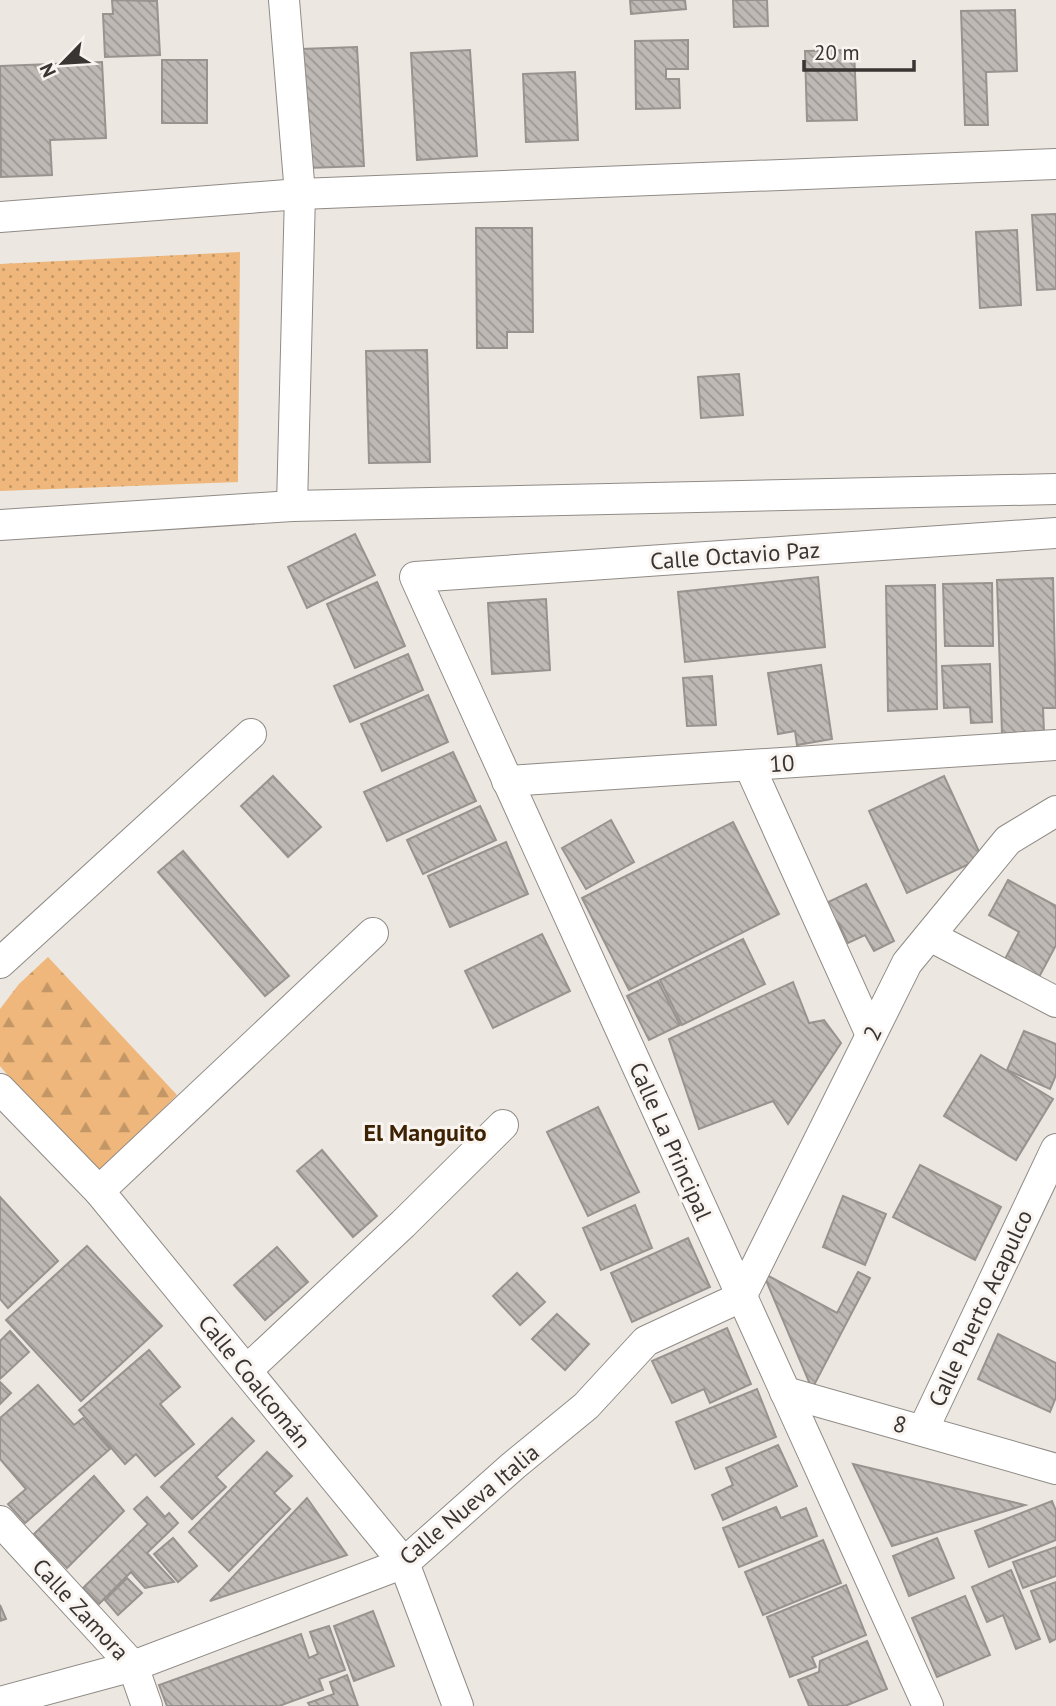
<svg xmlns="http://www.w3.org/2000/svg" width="1056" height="1706" font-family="'PT Sans',sans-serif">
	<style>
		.forest { fill: url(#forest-firs) }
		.park { fill: url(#park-dots) }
		.building { fill: url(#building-back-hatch); stroke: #98938e; stroke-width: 2 }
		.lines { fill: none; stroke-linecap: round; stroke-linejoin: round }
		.minor-casing { stroke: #908b86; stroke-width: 32 }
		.minor { stroke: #fff; stroke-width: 30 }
		.labels { text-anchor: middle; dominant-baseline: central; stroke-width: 6; stroke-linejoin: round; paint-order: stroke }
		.street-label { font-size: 23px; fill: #383533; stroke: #f9f4ef }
		.neighbourhood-label { font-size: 24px; font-weight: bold; fill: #3c2202; stroke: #f9f4ef }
	</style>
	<defs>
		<pattern id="forest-firs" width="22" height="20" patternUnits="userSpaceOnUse" patternTransform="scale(1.75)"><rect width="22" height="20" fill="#efb77b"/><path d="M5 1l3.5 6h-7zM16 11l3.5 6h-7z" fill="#c39665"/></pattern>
		<pattern id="park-dots" width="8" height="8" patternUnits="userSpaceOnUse" patternTransform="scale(1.75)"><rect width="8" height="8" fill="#efb77b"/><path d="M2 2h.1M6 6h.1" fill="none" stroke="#c39665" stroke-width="1.8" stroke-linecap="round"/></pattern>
		<pattern id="building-back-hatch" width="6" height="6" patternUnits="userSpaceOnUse" patternTransform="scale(1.75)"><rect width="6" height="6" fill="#beb9b4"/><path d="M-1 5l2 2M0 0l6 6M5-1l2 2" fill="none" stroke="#9b9793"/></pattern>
	</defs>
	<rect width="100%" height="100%" fill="#ece7e1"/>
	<path class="forest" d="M48 957 177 1095 94 1179 0 1066V1009L19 984Z"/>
	<path class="park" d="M240 252 238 482 0 491V264Z"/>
	<g class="building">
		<path d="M112 0 157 1 160 55 105 57 103 14H113Z"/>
		<path d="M630 0H685L686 9 631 14Z"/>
		<path d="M733 0H767L768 26 734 27Z"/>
		<path d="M1015 10 1017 71 986 72 988 125H965L961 11Z"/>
		<path d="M688 40V69H666V79H679L680 108 636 109 635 41Z"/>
		<path d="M357 47 364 166 307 168 301 49Z"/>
		<path d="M470 50 477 156 417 160 411 53Z"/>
		<path d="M854 50 857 120 807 121 805 51Z"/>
		<rect x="162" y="60" width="45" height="63"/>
		<path d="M102 62 106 138 50 140 52 175 1 177 0 66Z"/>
		<path d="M575 72 578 140 526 142 523 74Z"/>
		<path d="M1056 214V289L1037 290 1032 215Z"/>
		<path d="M476 228H532L533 332H507V348H477Z"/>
		<path d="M1017 230 1021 305 980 308 976 232Z"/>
		<path d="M427 350 430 462 369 463 366 351Z"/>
		<path d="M739 374 743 415 701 418 698 377Z"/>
		<path d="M355 534 375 575 307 608 288 567Z"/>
		<path d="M818 577 825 647 685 662 678 592Z"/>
		<path d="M1053 578 1056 708H1043L1044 732 1002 734 997 580Z"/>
		<path d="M377 582 405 646 355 668 327 604Z"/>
		<path d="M992 583 993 646H945L943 584Z"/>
		<path d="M935 585 937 709 888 711 886 586Z"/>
		<path d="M546 599 550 670 492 674 488 603Z"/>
		<path d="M408 654 423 690 350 722 334 686Z"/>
		<path d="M990 664 992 722 971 723 970 707 944 708 942 666Z"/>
		<path d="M821 665 832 739 797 745 795 731 778 734 768 673Z"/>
		<path d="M712 676 716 725 687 726 683 678Z"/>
		<path d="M428 695 448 742 382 771 361 724Z"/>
		<path d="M453 752 476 801 387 841 364 792Z"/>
		<path d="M273 776 321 827 288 857 241 806Z"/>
		<path d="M944 776 982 858 907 893 869 811Z"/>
		<path d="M480 806 496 840 423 874 407 840Z"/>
		<path d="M611 820 634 862 586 889 562 848Z"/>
		<path d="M733 822 779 914 629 990 582 898Z"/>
		<path d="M506 842 528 894 450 927 428 876Z"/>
		<path d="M183 851 289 976 265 996 158 872Z"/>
		<path d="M1008 880 1056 906V945L1038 979 1004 961 1019 932 989 915Z"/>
		<path d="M866 884 894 941 874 951 865 935 848 943 839 924 831 928 820 906Z"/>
		<path d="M542 934 570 991 493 1028 465 971Z"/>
		<path d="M743 939 765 984 682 1025 660 980Z"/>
		<path d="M658 981 680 1025 649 1040 627 996Z"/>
		<path d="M793 982 809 1023 824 1020 841 1043 788 1124 773 1101 699 1129 669 1039Z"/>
		<path d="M1024 1031 1056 1044V1075L1050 1089 1007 1070Z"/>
		<path d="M981 1055 1053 1099 1016 1160 944 1116Z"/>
		<path d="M598 1107 639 1192 588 1216 547 1132Z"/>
		<path d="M322 1150 377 1216 353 1237 297 1171Z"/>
		<path d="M920 1165 1001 1207 975 1260 893 1217Z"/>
		<path d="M843 1196 886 1214 865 1265 823 1247Z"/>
		<path d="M0 1197 58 1261 8 1308 0 1299Z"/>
		<path d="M635 1205 652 1248 601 1270 583 1228Z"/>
		<path d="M688 1238 710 1287 632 1322 611 1273Z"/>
		<path d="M87 1246 162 1326 81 1401 6 1320Z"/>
		<path d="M277 1247 308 1282 265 1320 234 1285Z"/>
		<path d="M858 1272 870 1278 812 1389 763 1273 837 1313Z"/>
		<path d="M517 1273 545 1302 520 1325 493 1296Z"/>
		<path d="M557 1314 589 1344 565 1370 532 1339Z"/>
		<path d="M727 1328 751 1384 710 1403 704 1389 672 1403 652 1361Z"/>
		<path d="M10 1331 29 1352 0 1379V1341Z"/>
		<path d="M998 1334 1056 1363V1397L1050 1412 978 1379Z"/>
		<path d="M149 1350 180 1387 160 1404 194 1444 155 1476 136 1454 125 1464 79 1410Z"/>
		<path d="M0 1382 11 1393 0 1404Z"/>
		<path d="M38 1385 74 1425 83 1418 110 1449 25 1523 8 1504 26 1489 0 1459V1418Z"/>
		<path d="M757 1389 776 1437 695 1469 676 1422Z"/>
		<path d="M232 1418 254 1441 216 1477 226 1487 192 1519 161 1487Z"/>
		<path d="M778 1445 797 1486 723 1520 712 1495 733 1485 726 1468Z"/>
		<path d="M267 1452 292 1476 274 1493 290 1509 229 1571 189 1532Z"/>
		<path d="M853 1464 1025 1505 892 1546Z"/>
		<path d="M94 1476 124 1511 67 1568 34 1534Z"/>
		<path d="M147 1497 165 1517 169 1513 178 1523 147 1553 174 1582 145 1588 131 1572 99 1604 83 1588 148 1524 134 1509Z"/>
		<path d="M307 1498 347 1555 210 1601Z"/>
		<path d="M1052 1501 1056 1511V1540L989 1567 975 1531Z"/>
		<path d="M776 1507 781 1518 806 1508 817 1536 739 1567 723 1528Z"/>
		<path d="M173 1538 197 1566 178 1582 154 1554Z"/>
		<path d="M937 1538 954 1578 909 1596 893 1556Z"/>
		<path d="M823 1540 841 1583 763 1615 745 1572Z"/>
		<path d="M1056 1547V1576L1023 1588 1013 1562Z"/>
		<path d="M1011 1570 1040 1639 1016 1649 1003 1615 987 1622 972 1587Z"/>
		<path d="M127 1578 142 1593 118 1615 105 1600Z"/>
		<path d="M1056 1582V1639L1050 1642 1031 1591Z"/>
		<path d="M846 1585 866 1635 812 1657 816 1667 790 1677 767 1617Z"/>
		<path d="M965 1596 990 1655 937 1677 912 1618Z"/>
		<path d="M0 1605 6 1619 0 1621Z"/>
		<path d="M373 1611 394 1666 354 1681 334 1626Z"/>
		<path d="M329 1626 345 1670 319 1679 323 1690 279 1706H167L159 1685 301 1634 309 1658 318 1654 310 1632Z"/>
		<path d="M867 1641 887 1689 845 1706H809L798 1680 819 1672 820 1661Z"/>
		<path d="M347 1675 358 1706H310L308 1703 334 1694 330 1682Z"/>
	</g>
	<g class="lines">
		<defs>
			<g id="minor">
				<path d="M284 0 300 194 292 506"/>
				<path d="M0 217 300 194 1056 164"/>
				<path d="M0 525 292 506 1056 489"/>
				<path d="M749 765 871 1035"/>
				<path d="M507 781 1056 745"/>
				<path d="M930 936 1056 1002"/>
				<path d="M0 963 251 734"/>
				<path d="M0 1089 99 1191 404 1563 458 1706"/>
				<path d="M99 1191 373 933"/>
				<path d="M247 1370 403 1224 503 1125"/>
				<path d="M785 1392 1056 1469"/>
				<path d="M923 1430 1056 1149"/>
				<path d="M0 1521 133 1666 147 1706"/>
				<path d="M0 1702 133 1666 404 1563 513 1466 586 1406 646 1341 741 1297 907 963 1008 840 1056 811"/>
				<path d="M928 1706 415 577 1056 533"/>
			</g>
		</defs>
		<use href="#minor" class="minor-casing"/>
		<use href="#minor" class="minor"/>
	</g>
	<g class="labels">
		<g class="street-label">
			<text transform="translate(735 555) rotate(-4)">Calle Octavio Paz</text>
			<text transform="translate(782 763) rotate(-4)">10</text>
			<text transform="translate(872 1033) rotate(-64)">2</text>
			<text transform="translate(671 1141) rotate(66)">Calle La Principal</text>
			<text transform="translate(980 1308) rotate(-65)">Calle Puerto Acapulco</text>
			<text transform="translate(255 1381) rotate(51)">Calle Coalcomán</text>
			<text transform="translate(900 1424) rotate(15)">8</text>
			<text transform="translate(469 1504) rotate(-40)">Calle Nueva Italia</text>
			<text transform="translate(81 1609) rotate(47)">Calle Zamora</text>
		</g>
		<g class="neighbourhood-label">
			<text x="425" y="1132">El Manguito</text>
		</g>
	</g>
	<g transform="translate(63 63) rotate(245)" stroke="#f9f4ef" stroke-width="5" paint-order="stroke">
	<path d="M0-5L12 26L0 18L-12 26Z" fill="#383533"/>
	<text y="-10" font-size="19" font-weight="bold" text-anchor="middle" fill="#383533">N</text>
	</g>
	<path d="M804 60v10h110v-10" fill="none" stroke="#383533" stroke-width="3.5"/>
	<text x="814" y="60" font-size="21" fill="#383533" stroke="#f9f4ef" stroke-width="5" paint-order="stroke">20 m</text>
</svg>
